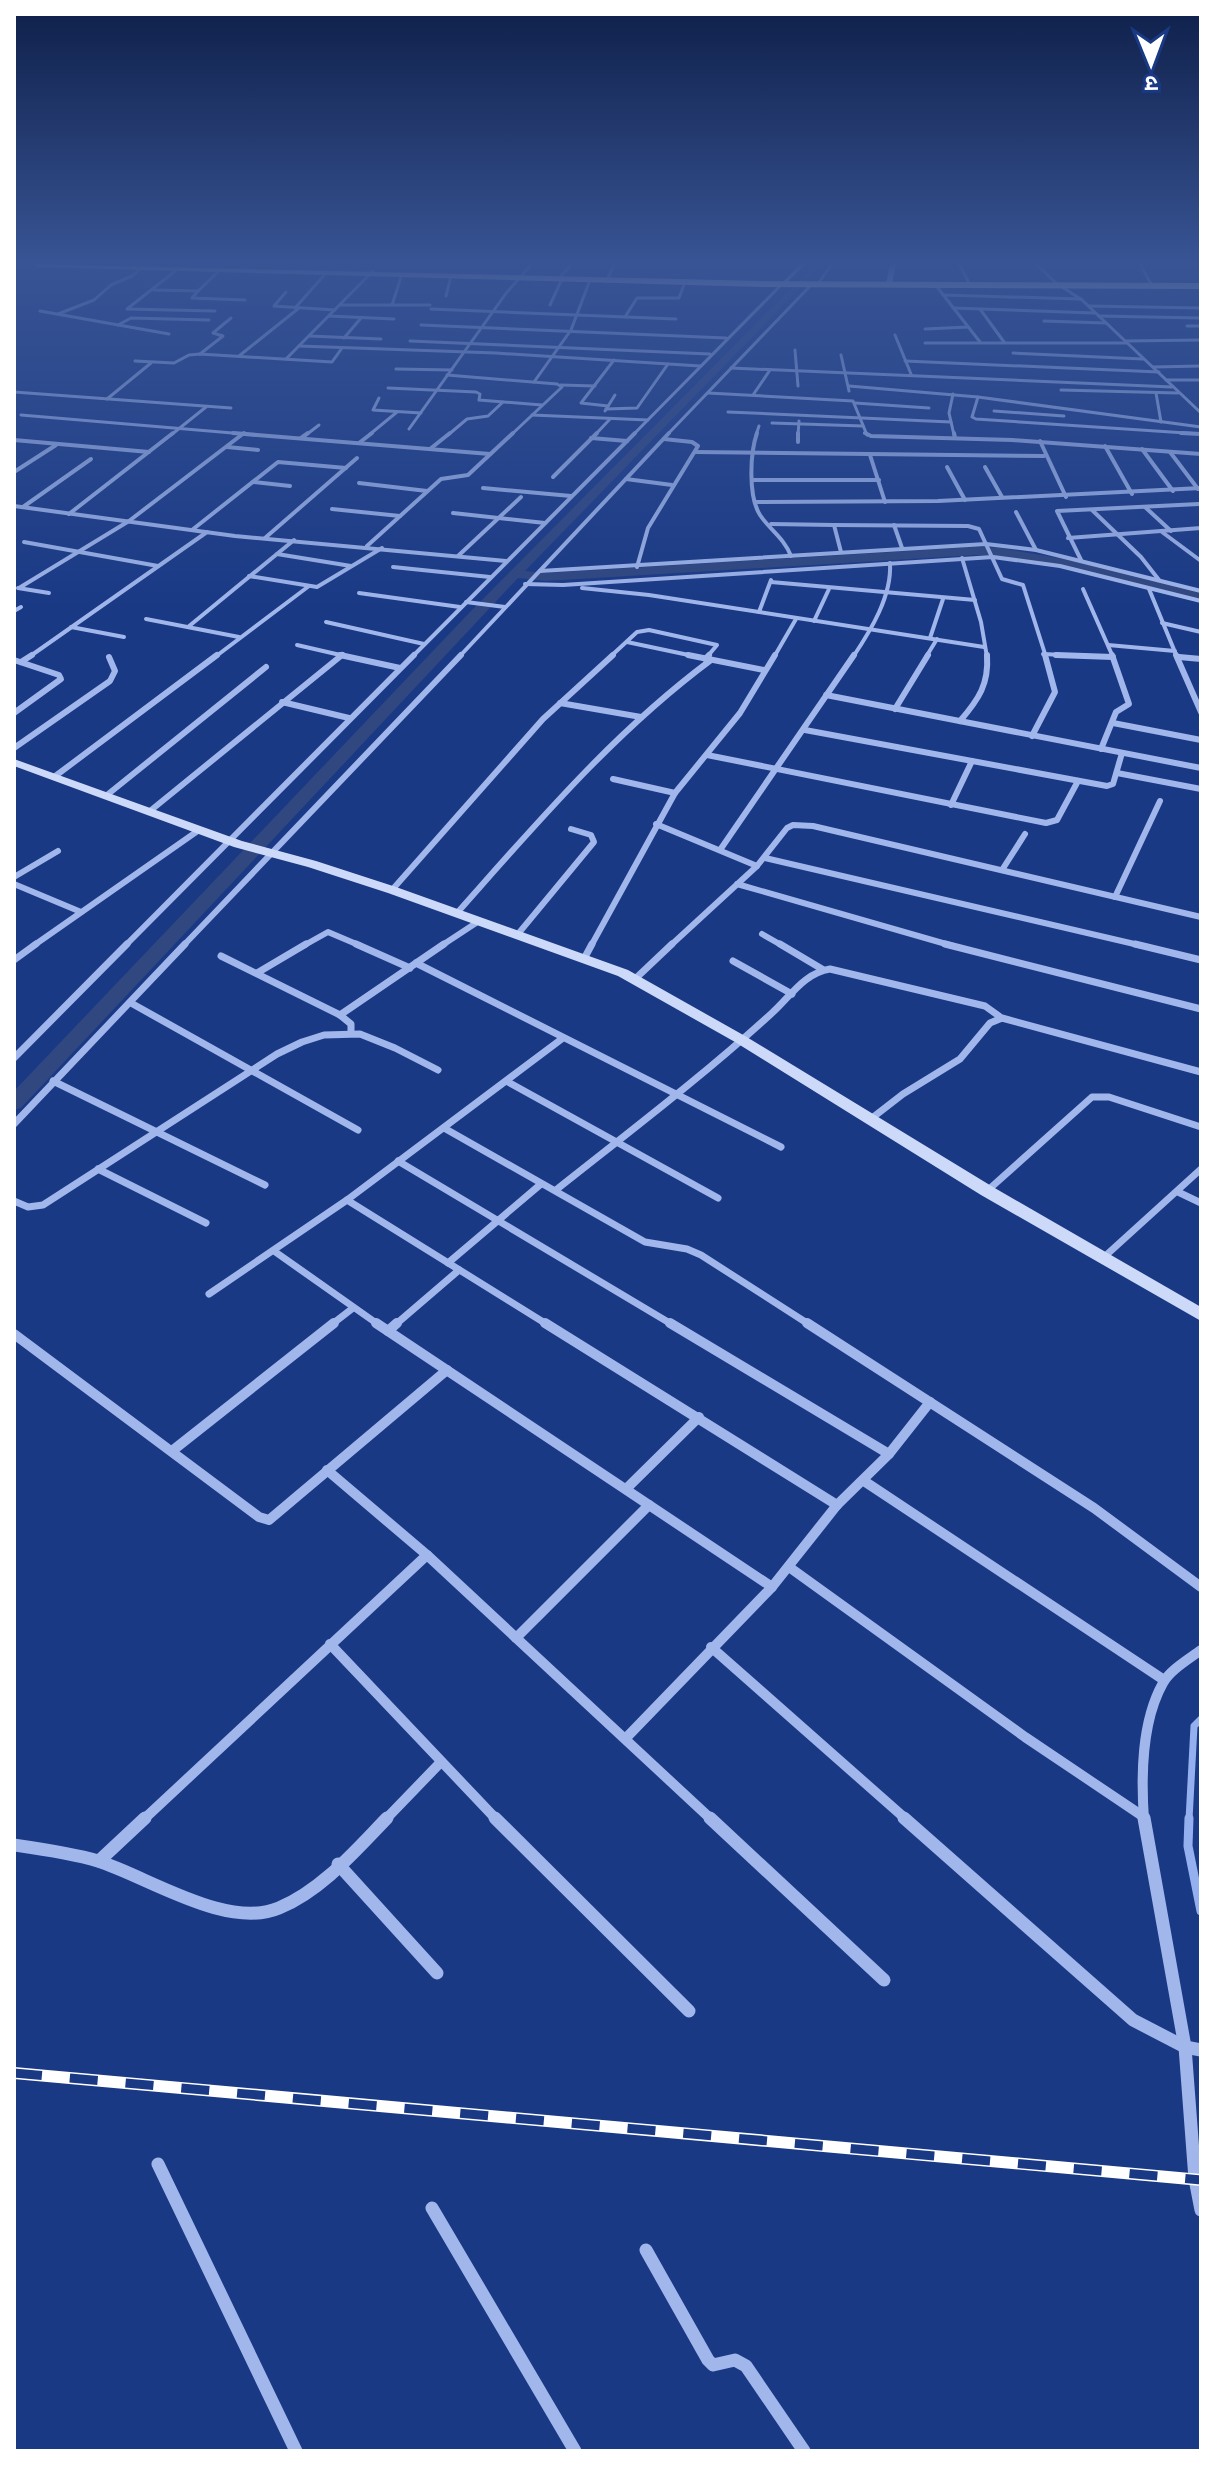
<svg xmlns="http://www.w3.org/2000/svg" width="1215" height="2465" font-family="'Source Sans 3','Noto Sans Devanagari',sans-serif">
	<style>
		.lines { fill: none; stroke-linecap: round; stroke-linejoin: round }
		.stream-far1 { stroke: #94b0ee; stroke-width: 7 }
		.stream { stroke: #94b0ee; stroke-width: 9 }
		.canal { fill: #304780; fill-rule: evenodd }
		.street-far5 { stroke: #a1b7ec; stroke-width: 3 }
		.street-far4 { stroke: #a1b7ec; stroke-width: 4 }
		.street-far3 { stroke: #a1b7ec; stroke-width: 6 }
		.street-far2 { stroke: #a1b7ec; stroke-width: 7 }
		.street-far1 { stroke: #a1b7ec; stroke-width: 10 }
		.street { stroke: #a1b7ec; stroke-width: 13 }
		.secondary { fill: #cdd9f8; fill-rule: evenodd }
		.highway { fill: #fff; fill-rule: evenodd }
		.rail-casing { stroke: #fff; stroke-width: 12 }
		.rail { stroke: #1a3985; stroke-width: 9; stroke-dasharray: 28; stroke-linecap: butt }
	</style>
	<rect width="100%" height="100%" fill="#1a3985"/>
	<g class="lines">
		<path class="stream-far1" d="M1189 1820 1194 1726 1201 1719"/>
		<path class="stream" d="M1189 1818 1188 1846 1201 1911"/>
		<path class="canal" d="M815 264H823L525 571 546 573 975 547 1000 548 1075 561 1201 592V600C1127 582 1052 558 975 555L546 581 518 578 21 1108 14 1110V1091L470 612Z"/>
		<g class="street-far5">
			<path d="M959 264 968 281"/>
			<path d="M1036 264 1056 283 1082 300 1201 413"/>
			<path d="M1140 264 1151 284"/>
			<path d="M179 268 127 309 215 311"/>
			<path d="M561 276 572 264"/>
			<path d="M608 278 614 264"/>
			<path d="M820 281 832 264"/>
			<path d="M934 283 980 342"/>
			<path d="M154 290 198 291 221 269"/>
			<path d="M198 291 192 298 245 300"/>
			<path d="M286 292 274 306 335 310"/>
			<path d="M943 295 1081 299"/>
			<path d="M446 296 451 276"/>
			<path d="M340 305H430"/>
			<path d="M392 305 402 274"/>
			<path d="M550 305 562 279"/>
			<path d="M1089 306 1201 308"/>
			<path d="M295 308 327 272"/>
			<path d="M953 308 1095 313"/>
			<path d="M431 309 676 319"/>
			<path d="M980 309 1004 342"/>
			<path d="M40 311 169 334"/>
			<path d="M58 314 94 300 111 285 132 276 142 267"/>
			<path d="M329 316 394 319"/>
			<path d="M1099 316 1201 318"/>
			<path d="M625 317 637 298H679L685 282"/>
			<path d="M1044 321 1106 323"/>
			<path d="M118 325 131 318 209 320"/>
			<path d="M421 325 726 338"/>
			<path d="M1187 326H1201"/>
			<path d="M925 329 968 327"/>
			<path d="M895 335 911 374"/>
			<path d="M309 336 381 339"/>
			<path d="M344 338 361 318"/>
			<path d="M410 341 710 354"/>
			<path d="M1125 341 1201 340"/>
			<path d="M925 343H1126"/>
			<path d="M299 346 496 353 700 366"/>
			<path d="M795 350 798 386"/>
			<path d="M1013 353 1143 359"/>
			<path d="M200 354 223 336 213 333 231 318"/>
			<path d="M841 355 849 391"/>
			<path d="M239 356 299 308"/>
			<path d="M286 359 373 271"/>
			<path d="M135 361 174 363 189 355 200 354 332 362 342 348"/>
			<path d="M905 361 1159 372"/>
			<path d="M1153 367 1201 366"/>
			<path d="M731 368 1172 387"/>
			<path d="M396 369 452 370"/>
			<path d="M447 375 557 384 562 387 511 435"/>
			<path d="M1166 380H1201"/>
			<path d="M534 382 571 330 590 280"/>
			<path d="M561 385 595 386"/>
			<path d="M849 386 978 397 1201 427"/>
			<path d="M388 388 476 392 480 394 479 400 542 405"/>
			<path d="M1061 390 1178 393"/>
			<path d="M14 392 231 408"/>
			<path d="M708 393 853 401 867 435"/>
			<path d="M1156 393 1161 422"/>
			<path d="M953 394 949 413 954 435"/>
			<path d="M753 395 770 370"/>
			<path d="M978 397 972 417 976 419 1201 434"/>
			<path d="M379 398 373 410 421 413"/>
			<path d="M107 399 151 363"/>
			<path d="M855 403 929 408"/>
			<path d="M608 406 581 403 614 360"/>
			<path d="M606 409 637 408 668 364"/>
			<path d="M605 411 615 395"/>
			<path d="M994 411 1064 416"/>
			<path d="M728 412 951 422"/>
			<path d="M21 415 257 435"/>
			<path d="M532 415 648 420"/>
			<path d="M772 423 863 426"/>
			<path d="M409 429 507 292 532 264"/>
			<path d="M171 435 206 407"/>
			<path d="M306 435 319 425"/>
			<path d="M369 435 397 412"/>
			<path d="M448 435 467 419 488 416 503 402"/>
			<path d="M595 435 610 419"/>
			<path d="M633 435 782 284"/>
			<path d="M667 435 812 284"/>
			<path d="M756 435 759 426"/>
			<path d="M798 435 799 421"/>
		</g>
		<g class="street-far4">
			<path d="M233 433 490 454"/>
			<path d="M757 433C750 453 748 496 760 515 770 530 784 538 791 556"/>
			<path d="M865 433 871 436 1012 440 1201 454"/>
			<path d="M954 433 955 438"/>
			<path d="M1181 433 1201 434"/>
			<path d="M301 438 308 433"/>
			<path d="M591 438 627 441"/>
			<path d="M14 440 149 452"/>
			<path d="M1040 441 1066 497"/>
			<path d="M798 442V433"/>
			<path d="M359 443 372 433"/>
			<path d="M1105 446 1132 494"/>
			<path d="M227 447 258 450"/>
			<path d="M430 449 450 433"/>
			<path d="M1142 449 1173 491"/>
			<path d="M695 452 1044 456"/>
			<path d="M1170 452 1198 489"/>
			<path d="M870 455 885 502"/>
			<path d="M947 467 965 500"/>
			<path d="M985 467 1002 497"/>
			<path d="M14 472 56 445"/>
			<path d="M553 477 597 433"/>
			<path d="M626 479 672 485"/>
			<path d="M753 480H879"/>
			<path d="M253 482 290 486"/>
			<path d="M359 483 427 491"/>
			<path d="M483 488 571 496"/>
			<path d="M756 502 938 501 1201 488"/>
			<path d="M14 506 235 536 506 561"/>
			<path d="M23 507 91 459"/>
			<path d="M1145 507 1171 531"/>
			<path d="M332 509 400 516"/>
			<path d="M1092 510 1141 557 1159 580"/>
			<path d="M1016 512 1036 550"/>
			<path d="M453 513 545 523"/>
			<path d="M69 514 173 433"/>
			<path d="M771 524 834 525 841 552"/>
			<path d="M834 525 968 526 979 529 1002 579 1023 585 1046 657"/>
			<path d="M894 525 902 548"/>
			<path d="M192 530 278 462 346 468"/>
			<path d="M1162 532 1201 561"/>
			<path d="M265 538 357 458"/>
			<path d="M1068 538 1201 528"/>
			<path d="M24 542 158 566"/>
			<path d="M367 546 441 479 468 475 513 433"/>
			<path d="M277 554 351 566"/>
			<path d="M458 556 521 497"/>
			<path d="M962 558 981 622 987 657"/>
			<path d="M1081 560 1057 511 1199 504"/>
			<path d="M393 567 490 577"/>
			<path d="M637 567 648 528 698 446 692 442 664 439"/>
			<path d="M540 571 986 544 1036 550 1201 591"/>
			<path d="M249 576 317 587 382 548"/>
			<path d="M771 582 975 600"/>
			<path d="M525 584 563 585 993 557 1060 566 1201 601"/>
			<path d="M18 588 49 593"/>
			<path d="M19 588 129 521 244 433"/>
			<path d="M582 588 649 595 984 647"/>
			<path d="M1083 589 1113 657"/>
			<path d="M1149 589 1177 657"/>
			<path d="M359 593 460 607"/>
			<path d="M466 602 505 607"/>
			<path d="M14 611 21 607"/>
			<path d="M759 612 771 580"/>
			<path d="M146 619 239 637"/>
			<path d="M814 621 829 589"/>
			<path d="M326 622 424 644"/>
			<path d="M1162 623 1201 632"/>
			<path d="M71 627 124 637"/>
			<path d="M188 627 294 540"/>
			<path d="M930 638 943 599"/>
			<path d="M627 642 698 657"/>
			<path d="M297 645 349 657"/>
			<path d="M1108 645 1175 651"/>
			<path d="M1043 654 1103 657"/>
			<path d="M29 657 207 532"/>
			<path d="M215 657 309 586"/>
			<path d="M340 657 343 654"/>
			<path d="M412 657 635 433"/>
			<path d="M459 657 669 433"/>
			<path d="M610 657 637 632 649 630 717 645 707 657"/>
			<path d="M774 657 796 619"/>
			<path d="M853 657C871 630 892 596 890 563"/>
			<path d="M926 657 937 639"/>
		</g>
		<g class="street-far3">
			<path d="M340 655 400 668"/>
			<path d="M688 655 764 670"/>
			<path d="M1056 655 1113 657"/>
			<path d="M1176 655 1201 712"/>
			<path d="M1179 657 1201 659"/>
			<path d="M705 659 709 655"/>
			<path d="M14 660 59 675 61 679 14 713"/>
			<path d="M21 662 32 655"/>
			<path d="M826 695 1201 768"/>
			<path d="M282 702 349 718"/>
			<path d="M560 703 641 717"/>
			<path d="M895 709 928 655"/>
			<path d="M960 721C979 699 989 684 987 655"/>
			<path d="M1113 723 1201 740"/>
			<path d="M805 730 1107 786 1113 784 1122 753"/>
			<path d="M1032 736 1055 692 1045 655"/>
			<path d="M14 748 110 681 115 671 109 657"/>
			<path d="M1101 749 1116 712 1129 704 1112 655"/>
			<path d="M707 755 1046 823 1057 820 1078 781"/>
			<path d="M1117 773 1201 789"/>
			<path d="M54 777 217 655"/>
			<path d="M613 779 675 793"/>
			<path d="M107 795 266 667"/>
			<path d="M951 805 972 761"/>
			<path d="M150 811 342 655"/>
			<path d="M656 824 757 866"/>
			<path d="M720 850 854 655"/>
			<path d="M765 858 1143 946"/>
			<path d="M1002 870 1025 834"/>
			<path d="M14 877 58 851"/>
			<path d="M14 884 81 912"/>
			<path d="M737 884 953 946"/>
			<path d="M392 890 543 719 613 655"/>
			<path d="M1115 897 1160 801"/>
			<path d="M457 913C537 823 614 732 711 660"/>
			<path d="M518 934 594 842 591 835 571 829"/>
			<path d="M762 934 783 946"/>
			<path d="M33 946 199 830"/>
			<path d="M125 946 414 655"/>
			<path d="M183 946 461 655"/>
			<path d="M303 946 328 932 361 946"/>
			<path d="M441 946 479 921"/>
			<path d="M591 946 675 793 740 713 775 655"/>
			<path d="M670 946 757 866 787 828 793 825 813 826 1201 917"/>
		</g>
		<g class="street-far2">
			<path d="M356 944 410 968"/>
			<path d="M780 944 822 969"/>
			<path d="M945 944 1201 1009"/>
			<path d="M1135 944 1201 960"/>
			<path d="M221 956 340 1015 351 1024V1031"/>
			<path d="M585 957 592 944"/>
			<path d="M14 960 36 944"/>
			<path d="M733 961 792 994"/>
			<path d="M416 963 781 1147"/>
			<path d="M257 973 306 944"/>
			<path d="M634 980 672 944"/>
			<path d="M131 1003 358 1130"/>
			<path d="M340 1015 444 944"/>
			<path d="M14 1058 127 944"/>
			<path d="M53 1081 265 1185"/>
			<path d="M508 1082 718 1198"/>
			<path d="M872 1118 903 1094 960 1059 990 1023 1002 1018 1201 1072"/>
			<path d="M14 1124 185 944"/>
			<path d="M444 1128 645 1242 687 1249 701 1255 810 1325"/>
			<path d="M398 1161 673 1325"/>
			<path d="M98 1169 206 1223"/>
			<path d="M556 1190C629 1132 703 1076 772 1013 790 997 804 973 830 969L985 1006 999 1016"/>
			<path d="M987 1191 1092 1097H1109L1201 1127"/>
			<path d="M1178 1192 1201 1203"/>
			<path d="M347 1200 548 1325"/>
			<path d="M14 1201 28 1207 43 1205 277 1054 302 1042 324 1035 360 1034 395 1048 438 1070"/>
			<path d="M274 1251 379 1325"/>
			<path d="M1103 1258 1201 1169"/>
			<path d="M448 1263 541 1184"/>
			<path d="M209 1294 347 1200 563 1038"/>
			<path d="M331 1325 353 1308"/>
			<path d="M395 1325 459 1270"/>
		</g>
		<g class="street-far1">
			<path d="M376 1323 772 1587"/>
			<path d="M545 1323 837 1505"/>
			<path d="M670 1323 889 1454"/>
			<path d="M807 1323 1094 1508 1201 1587"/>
			<path d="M388 1331 397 1323"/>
			<path d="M14 1334 259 1517 269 1520 447 1370"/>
			<path d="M172 1451 334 1323"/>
			<path d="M327 1470 427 1555 712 1820"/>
			<path d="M864 1481 1164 1680"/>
			<path d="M626 1489 699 1417"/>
			<path d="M789 1567 1025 1737 1144 1817"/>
			<path d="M516 1638 649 1505"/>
			<path d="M330 1644 497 1820"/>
			<path d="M711 1647 907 1820"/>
			<path d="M626 1738 772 1587 837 1505 889 1454 930 1402"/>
			<path d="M143 1820 427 1555"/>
			<path d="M385 1820 440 1763"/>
			<path d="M1144 1820C1141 1777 1141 1722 1163 1683 1170 1670 1189 1659 1201 1650"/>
		</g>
		<g class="street">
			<path d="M495 1818 689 2011"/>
			<path d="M710 1818 884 1980"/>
			<path d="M904 1818 1133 2020 1185 2047 1201 2050"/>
			<path d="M1144 1818 1185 2047 1195 2179 1201 2210"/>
			<path d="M14 1845C42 1849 71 1853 98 1861 148 1877 227 1930 279 1908 321 1891 356 1850 387 1818"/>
			<path d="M99 1861 145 1818"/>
			<path d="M338 1864 437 1973"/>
			<path d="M158 2164 296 2451"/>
			<path d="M432 2208 575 2451"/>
			<path d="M646 2250 708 2360 713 2365 735 2360 746 2366 804 2451"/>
		</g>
		<g class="secondary">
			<path d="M800 264H806L784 285H780Z"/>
			<path d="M890 264H896L892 284 889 286 886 284Z"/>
			<path d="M14 759 242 841 316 861 396 887 628 970 745 1036 993 1187 1201 1307V1321L981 1195 735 1042 618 976 388 893 308 867 234 847 14 766Z"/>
		</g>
		<path class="highway" d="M34 264 762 281 1201 283V289L762 287 38 267Z"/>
		<defs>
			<path id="rail" d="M14 2073 1201 2180"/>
		</defs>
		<use href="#rail" class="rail-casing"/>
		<use href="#rail" class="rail"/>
	</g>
	<linearGradient id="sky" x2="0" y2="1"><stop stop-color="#0e1f49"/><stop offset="0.43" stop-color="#385494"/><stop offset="1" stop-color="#385494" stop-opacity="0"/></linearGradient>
	<rect width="1215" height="609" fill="url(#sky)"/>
	<rect width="1215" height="2465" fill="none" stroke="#ffffff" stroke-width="32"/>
	<g transform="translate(1151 64) rotate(179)" stroke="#1a3985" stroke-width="6" paint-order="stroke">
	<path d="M0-6L14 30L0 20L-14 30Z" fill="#ffffff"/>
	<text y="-12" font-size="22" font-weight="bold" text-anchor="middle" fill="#ffffff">उ</text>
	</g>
</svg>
